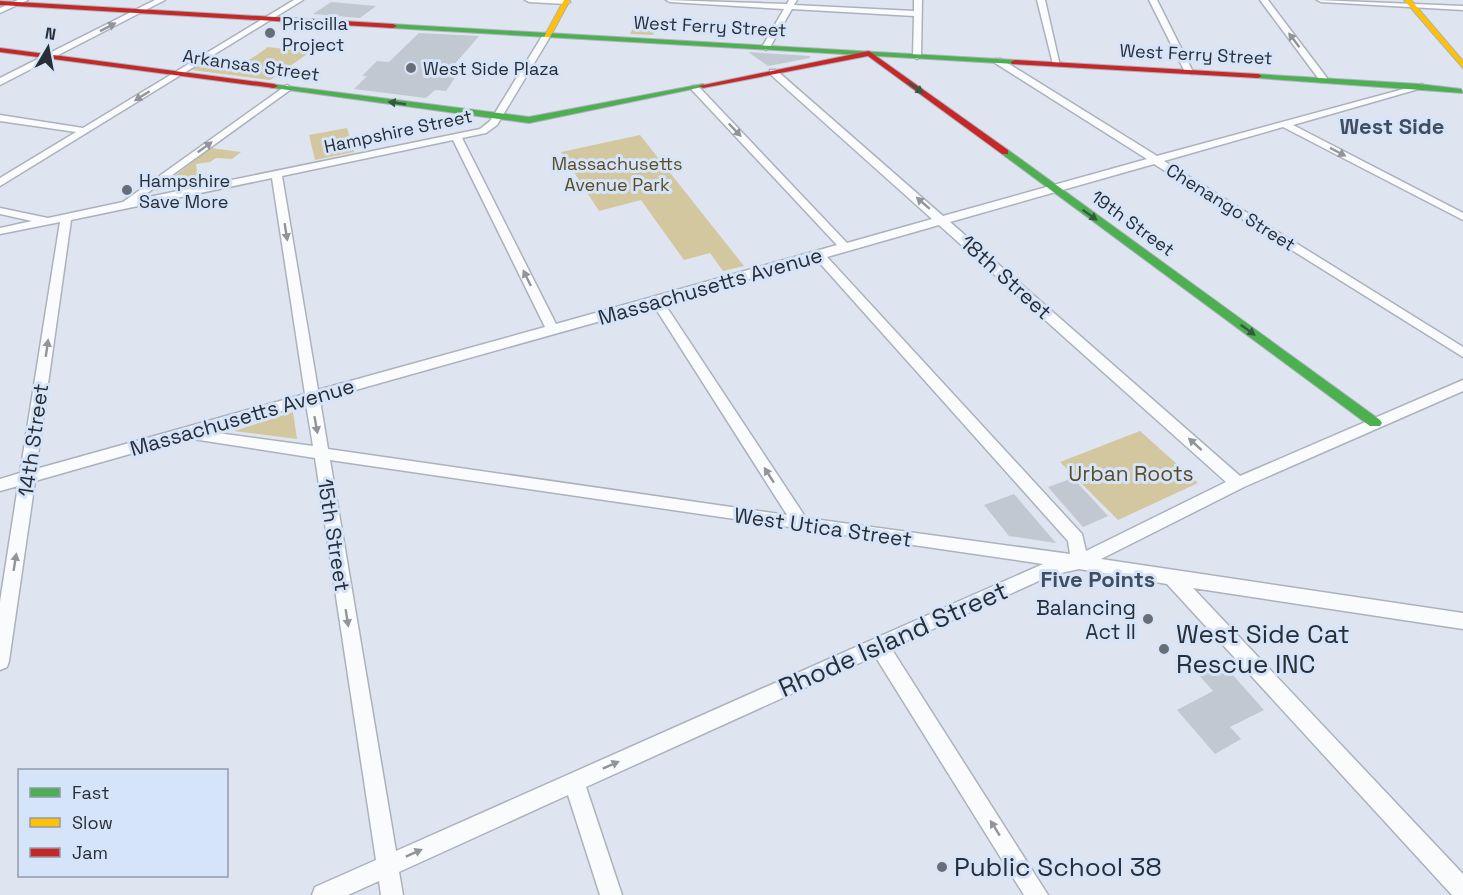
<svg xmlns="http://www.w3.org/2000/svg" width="1463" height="895" font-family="'Space Grotesk',sans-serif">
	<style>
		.green { fill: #d2c79f }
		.building { fill: #c2c8d1 }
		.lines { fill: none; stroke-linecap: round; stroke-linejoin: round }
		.street-casing { stroke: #acb2bb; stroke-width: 3 }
		.fast-casing { stroke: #acb2bb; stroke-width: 2 }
		.slow-casing { stroke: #acb2bb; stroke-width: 2 }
		.jam-casing { stroke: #acb2bb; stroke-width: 2 }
		.street { fill: #fafbfd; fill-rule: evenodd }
		.fast { fill: #4caf50; fill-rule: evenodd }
		.slow { fill: #ffc107; fill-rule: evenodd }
		.jam { fill: #c62828; fill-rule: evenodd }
		.oneway { fill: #919499 }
		.oneway2 { fill: #355b3e }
		.poi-dot { fill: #686e77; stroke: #d6e4f9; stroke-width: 2 }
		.labels { text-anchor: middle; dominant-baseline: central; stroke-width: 6; stroke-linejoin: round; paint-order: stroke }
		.far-poi-label { font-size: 18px; fill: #282e35; stroke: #d6e4f9; text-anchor: start }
		.far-street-label { font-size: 18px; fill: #282e35; stroke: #d6e4f9 }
		.far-park-label { font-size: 18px; fill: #5a4d25; stroke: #d6e4f9 }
		.street-label { font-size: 21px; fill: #282e35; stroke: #d6e4f9 }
		.park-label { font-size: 21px; fill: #5a4d25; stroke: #d6e4f9 }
		.poi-label { font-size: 21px; fill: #282e35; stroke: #d6e4f9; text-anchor: end }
		.far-district-label { font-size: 22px; font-weight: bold; fill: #424e5f; stroke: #d6e4f9 }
		.neighbourhood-label { font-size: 22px; font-weight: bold; fill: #424e5f; stroke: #d6e4f9 }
		.near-poi-label { font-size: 26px; fill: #282e35; stroke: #d6e4f9; text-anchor: start }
		.near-street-label { font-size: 26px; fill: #282e35; stroke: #d6e4f9 }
	</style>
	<rect width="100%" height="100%" fill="#dee5f1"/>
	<g class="green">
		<path d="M639 17 661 19 653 35 630 34Z"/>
		<path d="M268 47 310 52 270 80 192 70 211 58 245 63Z"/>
		<path d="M347 128 354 152 315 160 309 135Z"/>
		<path d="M640 135 744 266 723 271 710 253 684 260 641 200 599 211 561 152Z"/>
		<path d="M211 148 241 152 232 159 216 158 210 162 196 164 198 183 155 191Z"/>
		<path d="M293 412 297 439 234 431Z"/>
		<path d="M1140 431 1198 483 1118 520 1060 462Z"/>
	</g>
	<g class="building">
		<path d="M331 2 376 6 360 18 313 14Z"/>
		<path d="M419 33 479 36 447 73H458L446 91 435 90 426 98 354 89 367 76H362L377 61 389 62Z"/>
		<path d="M748 52 810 56V58L768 66Z"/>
		<path d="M1073 478 1108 516 1083 527 1048 487Z"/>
		<path d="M1014 494 1056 543 1009 536 984 505Z"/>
		<path d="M1223 664 1264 710 1230 727 1241 739 1215 754 1177 710 1213 691 1198 674Z"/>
	</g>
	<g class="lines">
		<defs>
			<g id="street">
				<path d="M18 0H28L0 13V8Z"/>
				<path d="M155 0H165L0 85V78Z"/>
				<path d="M294 0H303L0 186V178L76 132 0 121V115L83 128Z"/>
				<path d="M525 0H567L570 2 566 4 529 2Z"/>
				<path d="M666 0 787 4 789 0H797L794 5 914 11V0H922L921 56 917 59 913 56 914 16 792 9 770 47 766 50 762 47 784 9 670 2Z"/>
				<path d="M1037 0H1045L1060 66 1053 64Z"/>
				<path d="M1149 0H1157L1193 72 1192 74 1185 72Z"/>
				<path d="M1260 0H1268L1327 78V82H1321Z"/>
				<path d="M1317 0 1463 6V10L1321 2Z"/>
				<path d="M544 33 551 35 497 125 486 133 462 138 556 324 837 245 692 90V86H698L847 243 932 219 770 74V70H776L943 216 1147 159 995 63V59H1001L1157 156 1422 84V88L1293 125 1463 213V220L1283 127 1164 161 1463 347V357L1154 164 950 222 1240 476 1463 380V391L1244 487 1101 559 1463 613V629L1193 588 1463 874V895H1452L1167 584 1079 569 1052 575 891 648 1048 895H1024L875 656 586 787 622 895H600L568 795 399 872 403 895H381L379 881 348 895H312L315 887 376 860 315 458 186 438 35 481 9 661 7 667 0 670V602L18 486 0 491V479L20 473 60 222 0 234V228L32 221 0 214V208L48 218 123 202 287 85 292 88 290 90 139 199 480 129 490 121ZM453 140 545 327 318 390 282 176ZM272 178 305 394 36 469 71 220ZM939 225 1226 482 1086 551 1082 534 827 257ZM817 260 1068 541 1070 554 806 518 664 303ZM654 306 787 515 328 449 320 400ZM306 404 313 446 210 432ZM330 460 1043 564 396 851Z"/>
			</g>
			<g id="fast">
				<path d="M390 24 1015 60 1019 62 1015 64 393 28H390Z"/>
				<path d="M1255 74 1419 84 1461 89 1463 93 1258 78 1254 76Z"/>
				<path d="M271 84 529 117 703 84 707 86 529 123 274 88H271Z"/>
				<path d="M1002 150H1008L1380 420 1382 423 1380 426H1370L1002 154Z"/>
			</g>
			<g id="slow">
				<path d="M564 0H570L550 37H544Z"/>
				<path d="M1404 0H1411L1463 61V68Z"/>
			</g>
			<g id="jam">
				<path d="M0 1 393 24 397 26 393 28 0 5Z"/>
				<path d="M0 48 274 84 278 86 274 88 0 52Z"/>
				<path d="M869 51 1008 150V154H1002L868 56 703 88 699 86Z"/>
				<path d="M1015 60 1258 74 1262 76 1258 78 1012 64 1011 62Z"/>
			</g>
		</defs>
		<use href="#street" class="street-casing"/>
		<use href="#fast" class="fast-casing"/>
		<use href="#slow" class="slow-casing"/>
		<use href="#jam" class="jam-casing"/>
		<use href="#street" class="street"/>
		<use href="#fast" class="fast"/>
		<use href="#slow" class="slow"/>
		<use href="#jam" class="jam"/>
	</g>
	<defs><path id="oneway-solid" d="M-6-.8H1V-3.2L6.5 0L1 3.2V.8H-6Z" transform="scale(1.5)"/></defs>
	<g class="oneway">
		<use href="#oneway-solid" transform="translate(108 27) rotate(-27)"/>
		<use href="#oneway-solid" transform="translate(1294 40) rotate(-127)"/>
		<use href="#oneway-solid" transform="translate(142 96) rotate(148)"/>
		<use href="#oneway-solid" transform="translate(735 130) rotate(46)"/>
		<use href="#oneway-solid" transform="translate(205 147) rotate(-36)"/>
		<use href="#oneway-solid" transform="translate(1338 152) rotate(28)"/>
		<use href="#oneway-solid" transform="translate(923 203) rotate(-139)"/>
		<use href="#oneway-solid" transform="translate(286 232) rotate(81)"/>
		<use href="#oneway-solid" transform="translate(527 278) rotate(-116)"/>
		<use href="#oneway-solid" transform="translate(47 348) rotate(-82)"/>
		<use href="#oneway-solid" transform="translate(316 425) rotate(80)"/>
		<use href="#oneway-solid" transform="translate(1195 444) rotate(-138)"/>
		<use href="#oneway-solid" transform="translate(769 475) rotate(-123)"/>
		<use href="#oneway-solid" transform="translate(15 562) rotate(-81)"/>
		<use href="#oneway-solid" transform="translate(347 618) rotate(81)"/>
		<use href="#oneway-solid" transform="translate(611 765) rotate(-24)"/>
		<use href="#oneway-solid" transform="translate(995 828) rotate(-122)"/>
		<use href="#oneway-solid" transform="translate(414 853) rotate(-24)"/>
	</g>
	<g class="oneway2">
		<use href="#oneway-solid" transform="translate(916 88) rotate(36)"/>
		<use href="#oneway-solid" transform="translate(397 103) rotate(-172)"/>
		<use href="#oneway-solid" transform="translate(1090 215) rotate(36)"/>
		<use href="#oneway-solid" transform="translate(1248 330) rotate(36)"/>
	</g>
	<g class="poi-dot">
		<circle cx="270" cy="33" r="6"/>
		<circle cx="411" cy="68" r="6"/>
		<circle cx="127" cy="190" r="6"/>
		<circle cx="1148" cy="619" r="6"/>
		<circle cx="1164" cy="649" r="6"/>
		<circle cx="942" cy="867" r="6"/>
	</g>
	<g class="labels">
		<g class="far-poi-label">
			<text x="282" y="23">Priscilla<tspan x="282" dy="21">Project</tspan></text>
			<text x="423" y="68">West Side Plaza</text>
			<text x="139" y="180">Hampshire<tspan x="139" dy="21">Save More</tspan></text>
		</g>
		<g class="far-street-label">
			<text transform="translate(710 26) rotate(3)">West Ferry Street</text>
			<text transform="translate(1196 54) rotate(3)">West Ferry Street</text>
			<text transform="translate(251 65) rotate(8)">Arkansas Street</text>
			<text transform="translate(398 131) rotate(-12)">Hampshire Street</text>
			<text transform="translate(1231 207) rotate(32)">Chenango Street</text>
			<text transform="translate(1133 223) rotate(36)">19th Street</text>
		</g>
		<g class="far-park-label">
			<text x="617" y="163">Massachusetts<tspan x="617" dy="21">Avenue Park</tspan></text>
		</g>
		<g class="street-label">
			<text transform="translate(1006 277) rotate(42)">18th Street</text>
			<text transform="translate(710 286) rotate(-16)">Massachusetts Avenue</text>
			<text transform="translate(242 417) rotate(-16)">Massachusetts Avenue</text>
			<text transform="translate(33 440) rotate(-82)">14th Street</text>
			<text transform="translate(823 527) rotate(8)">West Utica Street</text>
			<text transform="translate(334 535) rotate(81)">15th Street</text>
		</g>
		<g class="park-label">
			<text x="1131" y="473">Urban Roots</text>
		</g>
		<g class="poi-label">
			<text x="1136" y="607">Balancing<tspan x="1136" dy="24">Act II</tspan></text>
		</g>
		<g class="far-district-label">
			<text x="1392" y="126">West Side</text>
		</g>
		<g class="neighbourhood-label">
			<text x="1098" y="579">Five Points</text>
		</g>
		<g class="near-poi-label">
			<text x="1176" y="634">West Side Cat<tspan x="1176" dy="30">Rescue INC</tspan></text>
			<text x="954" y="867">Public School 38</text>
		</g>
		<g class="near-street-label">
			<text transform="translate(893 639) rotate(-24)">Rhode Island Street</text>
		</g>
	</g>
	<rect x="18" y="769" width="210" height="108" fill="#d6e4f9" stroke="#909bab" stroke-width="1.5"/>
	<rect x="30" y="788" width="30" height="9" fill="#4caf50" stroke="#909bab" stroke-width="1.5"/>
	<text x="72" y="799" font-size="18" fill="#282e35">Fast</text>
	<rect x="30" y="818" width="30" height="9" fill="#ffc107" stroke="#909bab" stroke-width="1.5"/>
	<text x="72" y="829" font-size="18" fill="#282e35">Slow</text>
	<rect x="30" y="848" width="30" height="9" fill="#c62828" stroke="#909bab" stroke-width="1.5"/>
	<text x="72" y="859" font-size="18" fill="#282e35">Jam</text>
	<g transform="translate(48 48) rotate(10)" stroke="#d6e4f9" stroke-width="4.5" paint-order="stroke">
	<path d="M0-4.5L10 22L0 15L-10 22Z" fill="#282e35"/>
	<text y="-9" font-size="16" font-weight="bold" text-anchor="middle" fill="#282e35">N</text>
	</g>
</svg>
